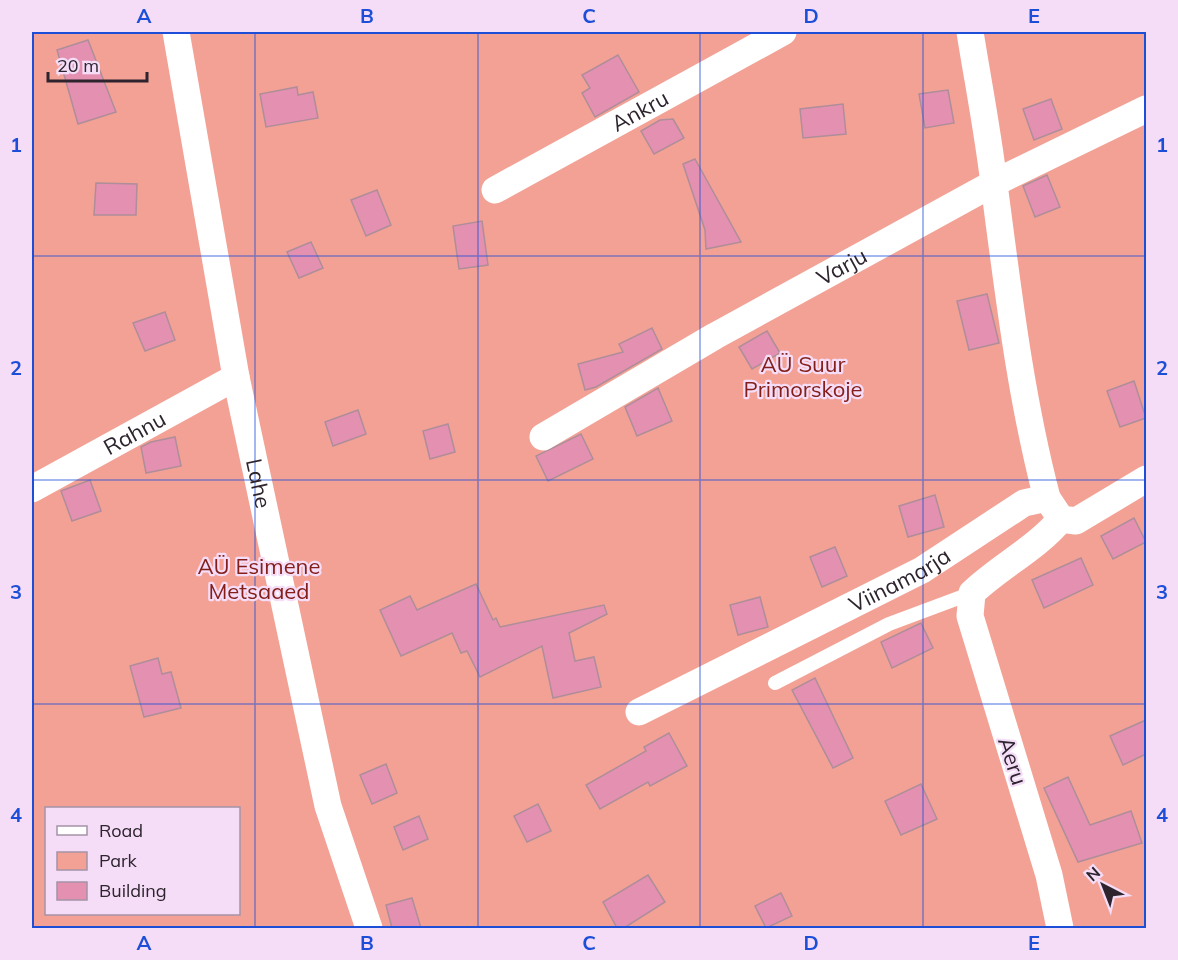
<svg xmlns="http://www.w3.org/2000/svg" width="1178" height="960" font-family="Mulish,sans-serif">
	<style>
		.green { fill: #f3a195; fill-rule: evenodd }
		.building { fill: #e491b1; stroke: #af8d99; stroke-width: 1.5 }
		.lines { fill: none; stroke-linecap: round; stroke-linejoin: round }
		.service { stroke: #fff; stroke-width: 14 }
		.minor { stroke: #fff; stroke-width: 27 }
		.grid { fill: none; stroke: #1d4ed8; stroke-width: 1.5; stroke-opacity: 0.55 }
		.labels { text-anchor: middle; dominant-baseline: central; stroke-width: 4.5; stroke-linejoin: round; paint-order: stroke }
		.street-label { font-size: 22px; fill: #2d242e; stroke: #f5ddf8 }
		.park-label { font-size: 22px; fill: #831e18; stroke: #f5ddf8 }
		.neatline { fill: none; stroke: #1d4ed8; stroke-width: 2 }
		.grid-label { font-size: 20px; text-anchor: middle; font-weight: bold; fill: #1d4ed8 }
	</style>
	<rect width="100%" height="100%" fill="#f5ddf8"/>
	<path class="green" d="M32 32H1146V928H32ZM46 808H238V914H46Z"/>
	<g class="building">
		<path d="M88 40 116 112 78 124 57 50Z"/>
		<path d="M618 55 639 92 595 117 582 93 590 88 582 75Z"/>
		<path d="M297 87 298 95 313 92 318 118 266 127 260 94Z"/>
		<path d="M948 90 954 123 925 128 919 94Z"/>
		<path d="M1051 99 1062 129 1034 140 1023 109Z"/>
		<path d="M843 104 846 134 803 138 800 109Z"/>
		<path d="M673 119 684 138 654 154 641 131 660 120Z"/>
		<path d="M695 159 741 242 706 249 705 230 683 164Z"/>
		<path d="M1047 175 1060 207 1035 217 1023 186Z"/>
		<path d="M96 183 137 184 136 215H94Z"/>
		<path d="M377 190 391 225 366 236 351 200Z"/>
		<path d="M482 221 488 265 459 269 453 226Z"/>
		<path d="M311 242 323 268 299 278 287 252Z"/>
		<path d="M987 294 999 343 969 350 957 301Z"/>
		<path d="M165 312 175 340 145 351 133 323Z"/>
		<path d="M652 328 662 349 596 387 585 390 578 364 623 352 619 344Z"/>
		<path d="M767 331 780 353 752 369 739 347Z"/>
		<path d="M1134 381 1146 418 1120 427 1107 391Z"/>
		<path d="M658 388 672 421 637 436 625 407Z"/>
		<path d="M358 410 366 434 333 446 325 422Z"/>
		<path d="M448 424 455 452 430 459 423 431Z"/>
		<path d="M581 434 593 459 548 481 536 456Z"/>
		<path d="M175 437 181 466 146 473 141 447 151 442Z"/>
		<path d="M90 480 101 511 72 521 61 491Z"/>
		<path d="M935 495 944 527 908 537 899 506Z"/>
		<path d="M1134 518 1146 542 1113 559 1101 536Z"/>
		<path d="M835 547 847 576 822 587 810 557Z"/>
		<path d="M1081 558 1093 585 1044 608 1032 580Z"/>
		<path d="M476 584 493 620 496 618 500 627 604 605 607 614 569 633 575 661 594 657 601 687 553 698 542 646 480 677 467 651 461 653 452 633 401 656 380 610 410 596 417 610Z"/>
		<path d="M760 597 768 627 738 635 730 605Z"/>
		<path d="M921 623 933 648 892 668 881 642Z"/>
		<path d="M158 658 162 674 171 672 181 708 144 717 130 666Z"/>
		<path d="M815 678 853 758 833 768 792 690Z"/>
		<path d="M1146 720V754L1123 765 1110 736Z"/>
		<path d="M669 733 687 766 650 786 648 782 600 809 586 785 646 751 644 747Z"/>
		<path d="M386 764 397 793 372 804 360 775Z"/>
		<path d="M1068 777 1090 825 1131 811 1142 843 1078 862 1044 788Z"/>
		<path d="M921 784 937 819 901 835 885 801Z"/>
		<path d="M538 804 551 831 527 842 514 816Z"/>
		<path d="M419 816 428 839 403 850 394 827Z"/>
		<path d="M648 875 665 902 624 928H617L603 902Z"/>
		<path d="M781 893 792 916 766 928 755 906Z"/>
		<path d="M412 898 421 928H392L386 905Z"/>
	</g>
	<g class="lines">
		<path class="service" d="M775 683 889 624 972 593"/>
		<g class="minor">
			<path id="s1" d="M176 32 236 377 328 806 369 928"/>
			<path d="M970 32C978 82 988 133 994 184 1008 290 1020 395 1047 498"/>
			<path id="s2" d="M495 190 783 32"/>
			<path id="s3" d="M543 437 715 336 994 183 1146 109"/>
			<path id="s4" d="M32 489 236 377"/>
			<path id="s5" d="M639 712 922 570 1024 503 1047 498 1061 519 1076 521 1146 479"/>
			<path d="M1060 928 1049 875 970 616 972 593C1000 566 1036 549 1061 519"/>
		</g>
	</g>
	<path class="grid" d="M255 32V928M478 32V928M700 32V928M923 32V928M32 256H1146M32 480H1146M32 704H1146"/>
	<g class="labels">
		<g class="street-label">
			<text stroke="none"><textPath href="#s2" startOffset="165">Ankru</textPath></text>
			<text stroke="none"><textPath href="#s3" startOffset="344">Varju</textPath></text>
			<text stroke="none"><textPath href="#s4" startOffset="117">Rahnu</textPath></text>
			<text stroke="none"><textPath href="#s1" startOffset="459">Lahe</textPath></text>
			<text stroke="none"><textPath href="#s5" startOffset="292">Viinamarja</textPath></text>
			<text transform="translate(1013 761) rotate(72)">Aeru</text>
		</g>
		<g class="park-label">
			<text x="803" y="364">AÜ Suur<tspan x="803" dy="25">Primorskoje</tspan></text>
			<text x="259" y="566">AÜ Esimene<tspan x="259" dy="25">Metsaaed</tspan></text>
		</g>
	</g>
	<rect width="1178" height="960" fill="none" stroke="#f5ddf8" stroke-width="66"/>
	<rect x="45" y="807" width="195" height="108" fill="#f5ddf8" stroke="#a593a7" stroke-width="1.5"/>
	<rect x="57" y="826" width="30" height="9" fill="#ffffff" stroke="#a593a7" stroke-width="1.5"/>
	<text x="99" y="837" font-size="18" fill="#2d242e">Road</text>
	<rect x="57" y="852" width="30" height="18" fill="#f3a195" stroke="#a593a7" stroke-width="1.5"/>
	<text x="99" y="867" font-size="18" fill="#2d242e">Park</text>
	<rect x="57" y="882" width="30" height="18" fill="#e491b1" stroke="#a593a7" stroke-width="1.5"/>
	<text x="99" y="897" font-size="18" fill="#2d242e">Building</text>
	<g transform="translate(1103 885) rotate(318)" stroke="#f5ddf8" stroke-width="4.5" paint-order="stroke">
	<path d="M0-4.5L10 22L0 15L-10 22Z" fill="#2d242e"/>
	<text y="-9" font-size="16" font-weight="bold" text-anchor="middle" fill="#2d242e">N</text>
	</g>
	<path d="M48 72v9h99v-9" fill="none" stroke="#2d242e" stroke-width="3"/>
	<text x="57" y="72" font-size="18" fill="#2d242e" stroke="#f5ddf8" stroke-width="4.5" paint-order="stroke">20 m</text>
	<rect x="33" y="33" width="1112" height="894" class="neatline"/>
	<g class="grid-label">
		<text x="144" y="23">A</text>
		<text x="367" y="23">B</text>
		<text x="589" y="23">C</text>
		<text x="811" y="23">D</text>
		<text x="1034" y="23">E</text>
		<text x="16" y="152">1</text>
		<text x="1162" y="152">1</text>
		<text x="16" y="375">2</text>
		<text x="1162" y="375">2</text>
		<text x="16" y="599">3</text>
		<text x="1162" y="599">3</text>
		<text x="16" y="822">4</text>
		<text x="1162" y="822">4</text>
		<text x="144" y="950">A</text>
		<text x="367" y="950">B</text>
		<text x="589" y="950">C</text>
		<text x="811" y="950">D</text>
		<text x="1034" y="950">E</text>
	</g>
</svg>
